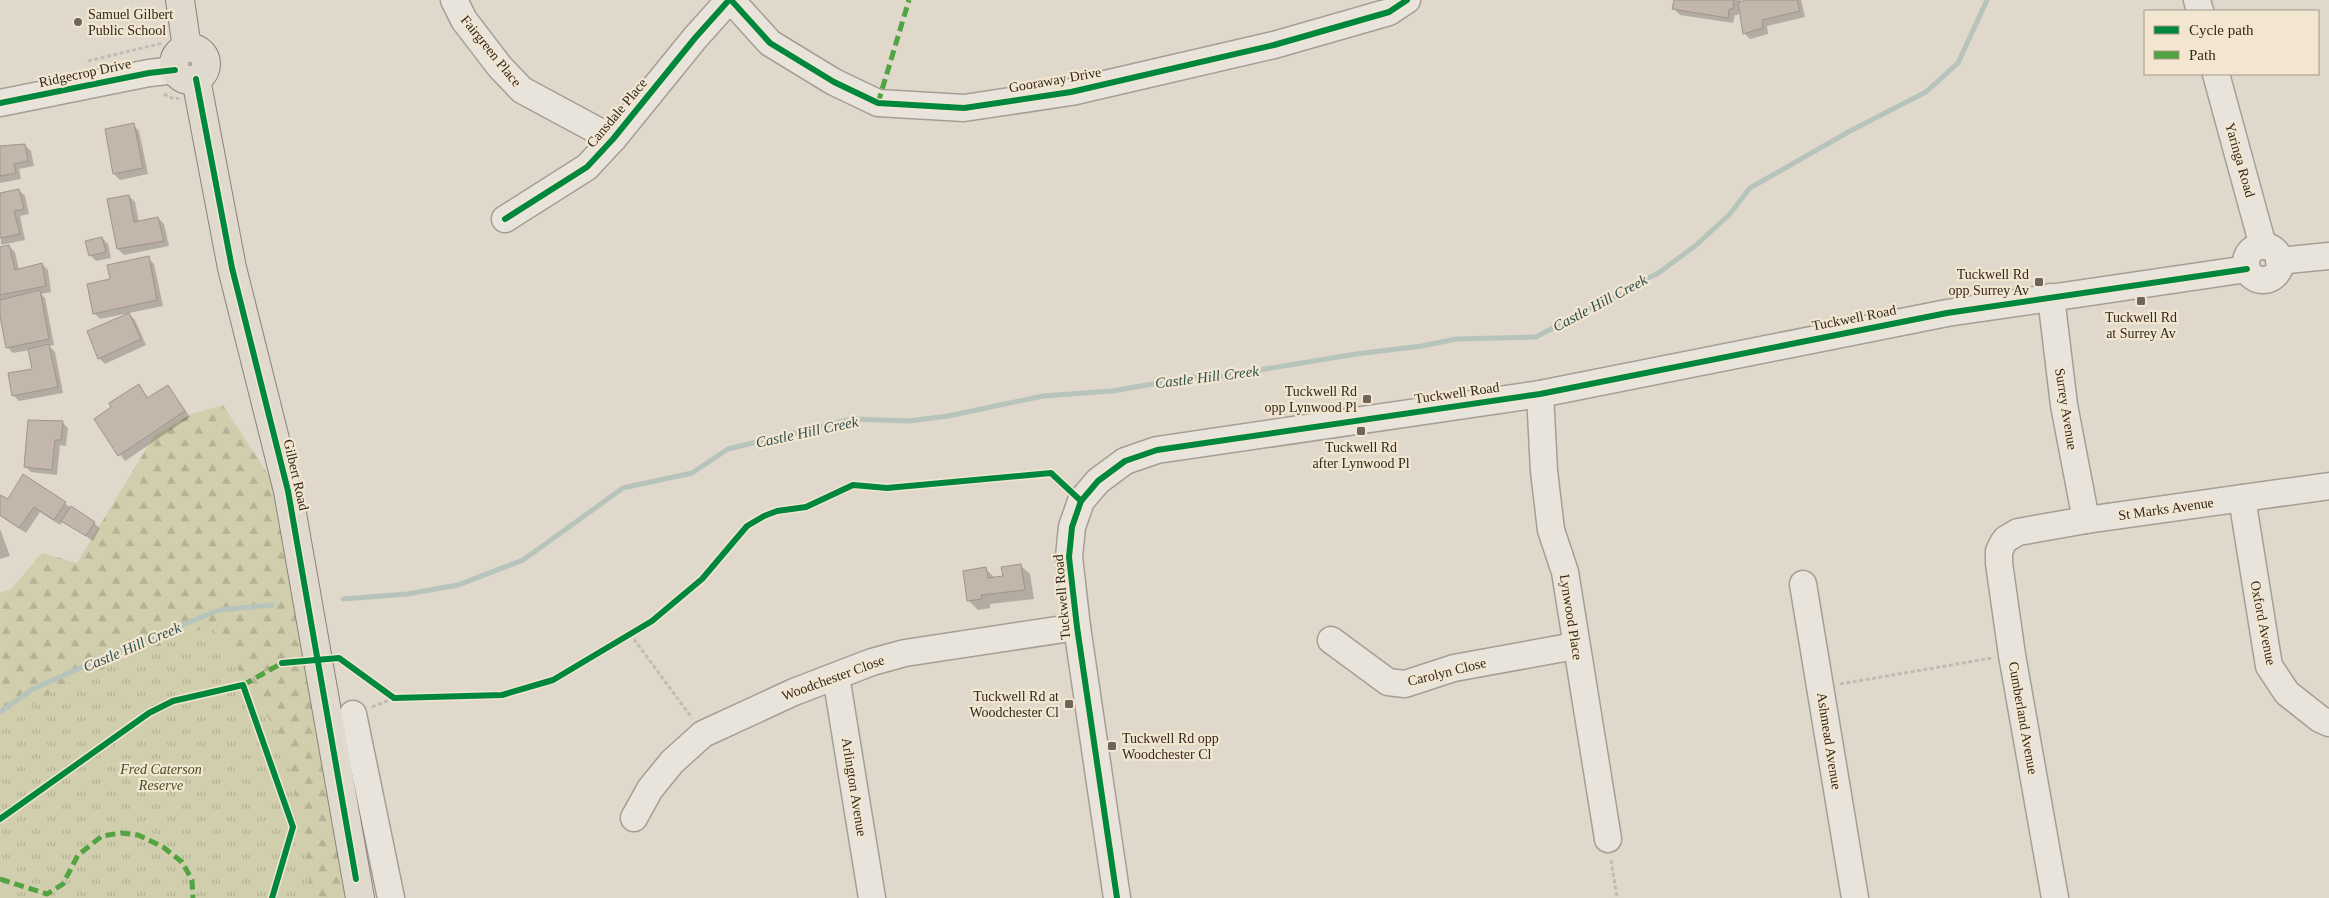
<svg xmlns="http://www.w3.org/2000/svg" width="2329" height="898" font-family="'Times New Roman',serif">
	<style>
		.forest { fill: url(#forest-firs) }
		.park { fill: url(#park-tufts) }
		.shadow { fill: #0003 }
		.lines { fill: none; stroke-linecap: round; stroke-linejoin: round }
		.stream { stroke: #b6c4bb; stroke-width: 5 }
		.building { fill: #c3b7ac; stroke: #a0948b }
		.minor-casing { stroke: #a59e94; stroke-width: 29 }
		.major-casing { stroke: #8b837b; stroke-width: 30 }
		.path { stroke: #c1bbb3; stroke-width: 3; stroke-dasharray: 4 2.5; stroke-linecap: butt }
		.minor { stroke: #e8e4dc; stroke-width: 26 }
		.major { stroke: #e0dace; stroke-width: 28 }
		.quiet { stroke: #52a341; stroke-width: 5; stroke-dasharray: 10 5; stroke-linecap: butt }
		.cycleway-casing { stroke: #f2e6d1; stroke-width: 9 }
		.cycleway { stroke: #00873e; stroke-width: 6 }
		.poi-dot { fill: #70655b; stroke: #f2e6d1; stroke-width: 2 }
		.labels { text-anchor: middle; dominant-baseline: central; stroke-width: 4.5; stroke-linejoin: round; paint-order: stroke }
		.poi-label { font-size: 14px; fill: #33271e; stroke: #f2e6d1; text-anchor: end }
		.street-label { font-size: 14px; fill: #33271e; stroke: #f2e6d1 }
		.park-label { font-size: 14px; font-style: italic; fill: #464d26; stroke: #f2e6d1 }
		.water-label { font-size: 15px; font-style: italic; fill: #2e514d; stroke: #f2e6d1 }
	</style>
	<defs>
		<pattern id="forest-firs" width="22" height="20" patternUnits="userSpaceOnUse" patternTransform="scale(1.25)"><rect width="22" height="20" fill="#d1ceae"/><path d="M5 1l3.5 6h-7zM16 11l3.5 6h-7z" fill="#b4b195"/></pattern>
		<pattern id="park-tufts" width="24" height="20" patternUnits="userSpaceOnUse" patternTransform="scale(1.25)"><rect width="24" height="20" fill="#d1ceae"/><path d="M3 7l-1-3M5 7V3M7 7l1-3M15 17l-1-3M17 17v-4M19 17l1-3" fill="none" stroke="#b4b195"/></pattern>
	</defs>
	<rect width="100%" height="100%" fill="#e0d8cb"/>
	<path class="forest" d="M223 405 271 479 347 898H0V593L11 589 42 553 77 563 154 436 191 414Z"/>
	<path class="park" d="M211 625 288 750 312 898H0V726L61 686Z"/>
	<g class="shadow">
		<path d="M1675 0H1741L1740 4 1746 0H1801L1805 17 1767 26 1768 34 1750 39 1744 33 1740 7 1738 15H1735L1733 23 1680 15 1674 9Z"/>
		<path d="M133 125 139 131 148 174 120 180 114 174 107 130Z"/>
		<path d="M25 145 31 151 34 166 19 169 21 179 0 183V147Z"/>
		<path d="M19 190 25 196 29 214 20 216 25 240 1 245 0 195Z"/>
		<path d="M129 196 135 202 139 222 158 218 164 224 169 246 124 255 118 249Z"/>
		<path d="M102 238 108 244 111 258 96 261 90 255Z"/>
		<path d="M9 246 15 252 19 270 42 264 48 270 51 292 41 294 45 298 54 345 49 346 55 352 63 393 19 401 13 395 33 370 30 350 13 353 7 347 0 309V248Z"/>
		<path d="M148 258 154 264 163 306 100 319 94 313 111 280Z"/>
		<path d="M129 314 135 320 146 345 105 364 99 358Z"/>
		<path d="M139 386 149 399 168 386 190 417 125 461 95 420Z"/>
		<path d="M62 422 68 428 66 446 60 445 57 475 31 472 25 466Z"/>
		<path d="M24 476 94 523 100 528 93 541 63 521 60 525 40 512 26 533 0 516V496L8 501Z"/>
		<path d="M0 529 10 556 0 559Z"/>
		<path d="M1020 565 1030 574 1034 599 990 604V608L978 610 969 601 986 569 995 578 1004 577Z"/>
	</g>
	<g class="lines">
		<g class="stream">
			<path d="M343 599 407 594 458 585 523 560 623 488 692 473 728 449 852 419 909 421 948 416 1043 396 1112 391 1193 377 1223 376 1356 354 1422 346 1456 339 1536 337 1598 304 1625 293 1641 281 1657 274 1695 246 1729 215 1750 188 1850 131 1926 92 1958 63 1987 0"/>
			<path d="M0 712 33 689 125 648 219 610 272 605"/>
		</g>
	</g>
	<g class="building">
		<path d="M1674 0H1734L1733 9H1729L1728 18 1672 9Z"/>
		<path d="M1745 0H1797L1800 11 1762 20 1763 28 1743 34 1738 3Z"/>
		<path d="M134 123 143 168 113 174 105 129Z"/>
		<path d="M25 144 28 161 14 164 16 173 0 176V146Z"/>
		<path d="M19 189 24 209 14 211 20 234 0 238V193Z"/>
		<path d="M129 195 134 222 158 217 164 241 117 249 107 199Z"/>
		<path d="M102 237 106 252 89 256 85 241Z"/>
		<path d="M9 245 15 270 42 263 46 286 0 295V247Z"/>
		<path d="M149 256 157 300 93 314 87 284 110 279 107 265Z"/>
		<path d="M40 290 49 339 6 348 0 316V300Z"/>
		<path d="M129 313 141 339 98 359 87 331Z"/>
		<path d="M49 344 58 387 12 396 8 373 32 369 28 349Z"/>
		<path d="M139 384 147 398 168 385 185 411 118 456 94 419 111 407 109 403Z"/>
		<path d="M28 420 63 421 61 440H55L52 470 24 467Z"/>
		<path d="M23 474 66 502 54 520 34 507 19 528 0 515V495L8 499Z"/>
		<path d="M71 506 95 522 86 536 61 521Z"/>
		<path d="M1021 564 1025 590 981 595 982 599 967 601 963 571 986 567 988 578 1003 576 1001 567Z"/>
	</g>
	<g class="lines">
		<defs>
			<g id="minor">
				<path d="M454 0 464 20 500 67 522 90 613 139"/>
				<path d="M731 0 770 43 834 82 878 103 964 108 1071 92 1274 45 1389 12 1407 0"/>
				<path d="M2197 0 2200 11"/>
				<path d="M2216 74 2263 246"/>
				<path d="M0 103 149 73 175 70"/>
				<path d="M505 219 587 167 613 139 695 38 729 0"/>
				<circle cx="2263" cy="263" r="17"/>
				<path d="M2279 261 2329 256"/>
				<path d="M2051 297 2064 405 2086 520"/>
				<path d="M1540 394 1544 471 1551 530 1565 572 1608 839"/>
				<path d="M2242 498 2269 666 2287 693 2320 719 2329 723"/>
				<path d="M1803 584 1855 898"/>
				<path d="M1331 640 1388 682 1405 684 1454 668 1575 646"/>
				<path d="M836 676 872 898"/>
				<path d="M353 714 391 898"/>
				<path d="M634 818 650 789 672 762 703 734 794 692 872 662 905 653 1077 627"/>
				<path d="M1117 898 1077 627 1069 557 1072 527 1081 501 1098 481 1125 461 1157 450 1540 394 1947 313 2247 269"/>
				<path d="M2055 898 2012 655 1999 563V551L2003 543 2006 539 2018 532 2086 520 2329 486"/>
			</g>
			<g id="major">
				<path d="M180 0 187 48"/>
				<circle cx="190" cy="64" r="16"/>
				<path d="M196 79 232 268 288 491 360 898"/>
			</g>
		</defs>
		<use href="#minor" class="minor-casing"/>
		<use href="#major" class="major-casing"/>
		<g class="path">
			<path d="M88 61 163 43"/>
			<path d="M164 94 174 99 179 98"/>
			<path d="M630 634 692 718"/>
			<path d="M1840 684 1992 658"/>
			<path d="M372 707 394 698"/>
			<path d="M1611 860 1617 898"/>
		</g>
		<use href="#minor" class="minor"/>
		<use href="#major" class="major"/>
		<g class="quiet">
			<path d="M878 103 909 0"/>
			<path d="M243 685 282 663"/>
			<path d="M0 879 47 894 63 884 78 855 102 836 121 833 138 835 163 847 182 862 192 880 193 898"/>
		</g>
		<defs>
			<g id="cycleway">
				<path d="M731 0 770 43 834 82 878 103 964 108 1071 92 1274 45 1389 12 1407 0"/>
				<path d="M196 79 232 268 288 491 356 879"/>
				<path d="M0 103 149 73 175 70"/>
				<path d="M505 219 587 167 613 139 695 38 729 0"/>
				<path d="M282 663 339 658 394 698 502 695 553 680 652 621 702 579 747 526 764 516 777 511 806 507 853 485 887 488 1051 473 1081 501"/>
				<path d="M0 819 149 713 173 701 243 685 293 827 272 898"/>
				<path d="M1117 898 1077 627 1069 557 1072 527 1081 501 1098 481 1125 461 1157 450 1540 394 1947 313 2247 269"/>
			</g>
		</defs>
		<use href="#cycleway" class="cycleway-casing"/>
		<use href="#cycleway" class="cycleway"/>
	</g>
	<g class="poi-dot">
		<circle cx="78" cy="22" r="5"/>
		<rect x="2034" y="277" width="10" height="10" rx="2.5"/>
		<rect x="2136" y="296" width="10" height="10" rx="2.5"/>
		<rect x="1362" y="394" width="10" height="10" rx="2.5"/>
		<rect x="1356" y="426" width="10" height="10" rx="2.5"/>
		<rect x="1064" y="699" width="10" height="10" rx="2.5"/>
		<rect x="1107" y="741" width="10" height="10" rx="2.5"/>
	</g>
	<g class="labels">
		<g class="poi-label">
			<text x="88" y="14" text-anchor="start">Samuel Gilbert<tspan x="88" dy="16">Public School</tspan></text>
			<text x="2029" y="274">Tuckwell Rd<tspan x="2029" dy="16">opp Surrey Av</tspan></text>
			<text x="2141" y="317" text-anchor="middle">Tuckwell Rd<tspan x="2141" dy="16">at Surrey Av</tspan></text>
			<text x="1357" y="391">Tuckwell Rd<tspan x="1357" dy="16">opp Lynwood Pl</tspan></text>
			<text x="1361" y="447" text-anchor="middle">Tuckwell Rd<tspan x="1361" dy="16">after Lynwood Pl</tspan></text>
			<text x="1059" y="696">Tuckwell Rd at<tspan x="1059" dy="16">Woodchester Cl</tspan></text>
			<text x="1122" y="738" text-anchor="start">Tuckwell Rd opp<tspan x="1122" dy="16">Woodchester Cl</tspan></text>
		</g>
		<g class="street-label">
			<text transform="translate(491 51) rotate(51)">Fairgreen Place</text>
			<text transform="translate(85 73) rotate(-12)">Ridgecrop Drive</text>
			<text transform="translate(1055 80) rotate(-10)">Gooraway Drive</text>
			<text transform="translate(617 113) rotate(-50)">Cansdale Place</text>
			<text transform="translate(2240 160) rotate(74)">Yaringa Road</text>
			<text transform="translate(1854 318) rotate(-11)">Tuckwell Road</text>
			<text transform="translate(1457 393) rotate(-8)">Tuckwell Road</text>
			<text transform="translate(2066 409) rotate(81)">Surrey Avenue</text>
			<text transform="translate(296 475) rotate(77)">Gilbert Road</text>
			<text transform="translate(2166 509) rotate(-8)">St Marks Avenue</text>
			<text transform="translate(1062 597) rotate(-95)">Tuckwell Road</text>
			<text transform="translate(1571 617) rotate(81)">Lynwood Place</text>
			<text transform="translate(2263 623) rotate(79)">Oxford Avenue</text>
			<text transform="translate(1447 672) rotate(-14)">Carolyn Close</text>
			<text transform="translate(833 678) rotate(-20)">Woodchester Close</text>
			<text transform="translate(2023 718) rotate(80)">Cumberland Avenue</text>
			<text transform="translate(1829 741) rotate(81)">Ashmead Avenue</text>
			<text transform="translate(854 787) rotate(81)">Arlington Avenue</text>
		</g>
		<g class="park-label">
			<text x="161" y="769">Fred Caterson<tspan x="161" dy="16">Reserve</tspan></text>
		</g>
		<g class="water-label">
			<text transform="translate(1600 303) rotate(-28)">Castle Hill Creek</text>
			<text transform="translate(1207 377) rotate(-7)">Castle Hill Creek</text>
			<text transform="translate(807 432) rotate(-12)">Castle Hill Creek</text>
			<text transform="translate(132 647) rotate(-23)">Castle Hill Creek</text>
		</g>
	</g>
	<rect x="2144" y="10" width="175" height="65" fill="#f2e6d1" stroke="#a69a89"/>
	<rect x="2154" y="26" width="25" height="8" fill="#00873e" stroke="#a69a89"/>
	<text x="2189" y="35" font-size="15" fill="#33271e">Cycle path</text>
	<rect x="2154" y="51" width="25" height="8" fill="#52a341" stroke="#a69a89"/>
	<text x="2189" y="60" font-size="15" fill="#33271e">Path</text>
</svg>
